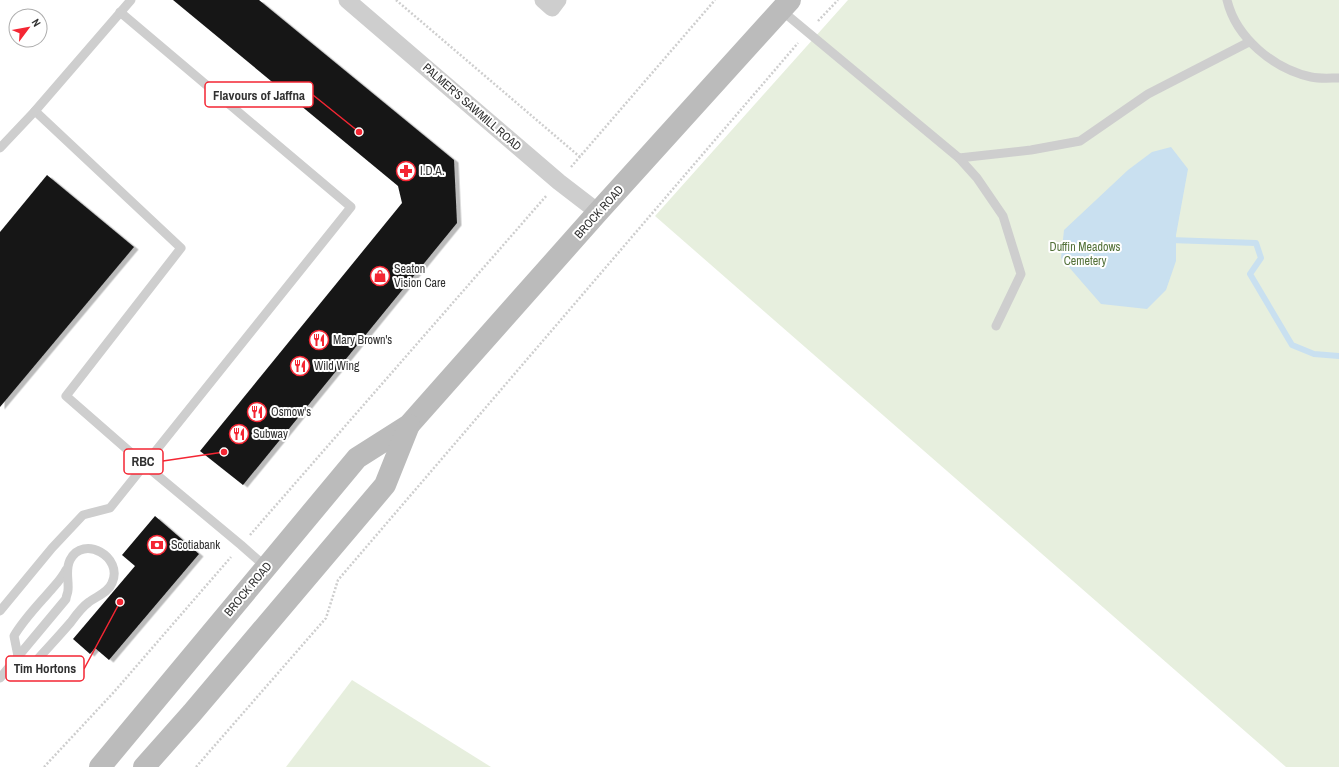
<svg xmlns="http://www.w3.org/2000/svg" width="1339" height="767" font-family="'Archivo Narrow',sans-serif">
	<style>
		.green { fill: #e7efde }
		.water { fill: #c9e0f0 }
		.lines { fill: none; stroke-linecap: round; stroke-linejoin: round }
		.stream { stroke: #c9e0f0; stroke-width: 6 }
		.building { fill: #181818; filter: url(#shadow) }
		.path { stroke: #cecece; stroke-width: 2.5; stroke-dasharray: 2 2; stroke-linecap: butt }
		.service { stroke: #cecece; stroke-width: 9 }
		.minor { stroke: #cecece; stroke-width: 17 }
		.secondary { stroke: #bbb; stroke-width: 22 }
		.labels { text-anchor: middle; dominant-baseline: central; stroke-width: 4; stroke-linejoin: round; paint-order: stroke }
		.street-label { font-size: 12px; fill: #313131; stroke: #fff }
		.poi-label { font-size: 12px; fill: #313131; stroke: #fff; text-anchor: start }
		.park-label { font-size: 12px; fill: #537139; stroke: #fff }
		.leader { fill: none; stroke: #f42633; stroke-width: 1.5 }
		.callout-dot { fill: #f42633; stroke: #fff; stroke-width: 1.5 }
		.callout { fill: #fff; stroke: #f42633; stroke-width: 1.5 }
		.callout-label { font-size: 13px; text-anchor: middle; font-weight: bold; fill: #313131 }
	</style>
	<defs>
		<filter id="shadow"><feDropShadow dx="4.5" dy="2.5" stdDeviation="0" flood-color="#0004"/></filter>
	</defs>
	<rect width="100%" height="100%" fill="#fff"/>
	<g class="green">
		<path d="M848 0H1339V767H1286L655 216Z"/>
		<path d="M352 680 491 767H286Z"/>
	</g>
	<path class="water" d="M1171 147 1188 169 1176 235V261L1166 290 1147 309 1101 304 1061 258 1064 230 1128 170 1152 152Z"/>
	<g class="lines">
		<path class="stream" d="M1170 240 1256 243 1261 258 1250 274 1292 345 1314 354 1339 356"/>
	</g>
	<g class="building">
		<path d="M173 0H259L454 160 457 223 243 485 200 451 402 203 398 186Z"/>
		<path d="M47 175 134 247 0 407V232Z"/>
		<path d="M155 516 199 554 109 660 95 648 90 654 73 639 135 566 122 555Z"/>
	</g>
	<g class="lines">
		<g class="path">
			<path d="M396 0 580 157"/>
			<path d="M818 21 838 0"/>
			<path d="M571 167 715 0"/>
			<path d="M250 535 547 195"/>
			<path d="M44 767 114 692 231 557"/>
			<path d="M196 767 326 618 338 580 798 43"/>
		</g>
		<g class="service">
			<path d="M131 0 35 111 181 248 66 396 145 465 241 545 266 567"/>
			<path d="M1227 0C1236 38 1274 69 1311 77 1320 79 1330 78 1339 78"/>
			<path d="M781 10 959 158 1031 150 1080 141 1148 94 1249 42"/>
			<path d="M0 148 35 111"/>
			<path d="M959 158 977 178 1003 216 1021 274 996 326"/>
			<path d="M0 611 52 548 83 515 110 508 351 207 120 12"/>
			<path d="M18 656 14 636C24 619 38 605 51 590 57 583 62 578 66 570"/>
			<path d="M0 678 66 599C66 596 68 593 68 590 69 580 65 570 70 560 83 534 124 557 112 583 108 593 97 596 89 602 82 607 76 615 71 622 59 636 46 650 34 663"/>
		</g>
		<g class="minor">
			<path d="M347 0 559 182 598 212"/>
			<path d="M543 0 552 8 558 0"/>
		</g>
		<g class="secondary">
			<path d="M100 767 357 458 409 425 598 212 790 0"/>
			<path d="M144 767 192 713 385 485 409 425"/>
		</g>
	</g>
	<defs>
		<symbol id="pharmacy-ring" viewBox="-11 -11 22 22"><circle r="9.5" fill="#fff" stroke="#f42633" stroke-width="1.5"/><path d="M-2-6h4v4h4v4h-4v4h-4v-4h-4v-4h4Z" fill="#f42633"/></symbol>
		<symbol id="shop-ring" viewBox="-11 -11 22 22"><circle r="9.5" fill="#fff" stroke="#f42633" stroke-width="1.5"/><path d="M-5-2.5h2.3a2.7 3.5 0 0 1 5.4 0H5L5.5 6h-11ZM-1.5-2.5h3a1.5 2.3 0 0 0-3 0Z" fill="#f42633"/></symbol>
		<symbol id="restaurant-ring" viewBox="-11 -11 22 22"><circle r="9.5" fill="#fff" stroke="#f42633" stroke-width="1.5"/><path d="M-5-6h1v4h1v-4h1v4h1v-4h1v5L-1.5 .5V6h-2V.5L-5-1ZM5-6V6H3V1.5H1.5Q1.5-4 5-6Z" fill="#f42633"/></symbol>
		<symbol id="bank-ring" viewBox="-11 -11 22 22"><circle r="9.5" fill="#fff" stroke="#f42633" stroke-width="1.5"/><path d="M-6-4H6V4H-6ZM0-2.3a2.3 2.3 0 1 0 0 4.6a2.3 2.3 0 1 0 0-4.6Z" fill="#f42633"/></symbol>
	</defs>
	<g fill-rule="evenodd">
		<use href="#pharmacy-ring" x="395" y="160" width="22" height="22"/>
		<use href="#shop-ring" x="369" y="265" width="22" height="22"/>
		<use href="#restaurant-ring" x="308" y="329" width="22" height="22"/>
		<use href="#restaurant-ring" x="289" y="355" width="22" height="22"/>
		<use href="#restaurant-ring" x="246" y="401" width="22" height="22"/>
		<use href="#restaurant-ring" x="228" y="423" width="22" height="22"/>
		<use href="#bank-ring" x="146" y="534" width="22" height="22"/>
	</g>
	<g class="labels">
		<g class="street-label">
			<text transform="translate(472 107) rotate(41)">PALMER'S SAWMILL ROAD</text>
			<text transform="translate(599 212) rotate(-48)">BROCK ROAD</text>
			<text transform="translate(248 589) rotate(-50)">BROCK ROAD</text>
		</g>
		<g class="poi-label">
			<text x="420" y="171">I.D.A.</text>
			<text x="394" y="269">Seaton<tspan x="394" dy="14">Vision Care</tspan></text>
			<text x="333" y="340">Mary Brown's</text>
			<text x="314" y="366">Wild Wing</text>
			<text x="271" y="412">Osmow's</text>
			<text x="253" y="434">Subway</text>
			<text x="171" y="545">Scotiabank</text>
		</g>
		<g class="park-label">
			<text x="1085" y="247">Duffin Meadows<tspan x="1085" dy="14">Cemetery</tspan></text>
		</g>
	</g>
	<path class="leader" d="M359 132L313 95M224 452L163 461M120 602L84 669"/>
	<g class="callout-dot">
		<circle cx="359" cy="132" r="4"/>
		<circle cx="224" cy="452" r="4"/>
		<circle cx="120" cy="602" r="4"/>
	</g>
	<g class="callout">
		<rect x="205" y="82" width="108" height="25" rx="4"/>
		<rect x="124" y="449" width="39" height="25" rx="4"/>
		<rect x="6" y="656" width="78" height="25" rx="4"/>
	</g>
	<g class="callout-label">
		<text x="259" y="100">Flavours of Jaffna</text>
		<text x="143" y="466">RBC</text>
		<text x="45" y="673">Tim Hortons</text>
	</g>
	<g transform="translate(28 28) rotate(58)"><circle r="19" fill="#ffffff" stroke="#adadad"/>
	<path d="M0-3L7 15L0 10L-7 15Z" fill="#f42633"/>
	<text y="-6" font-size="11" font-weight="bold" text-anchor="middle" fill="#313131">N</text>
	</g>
</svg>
